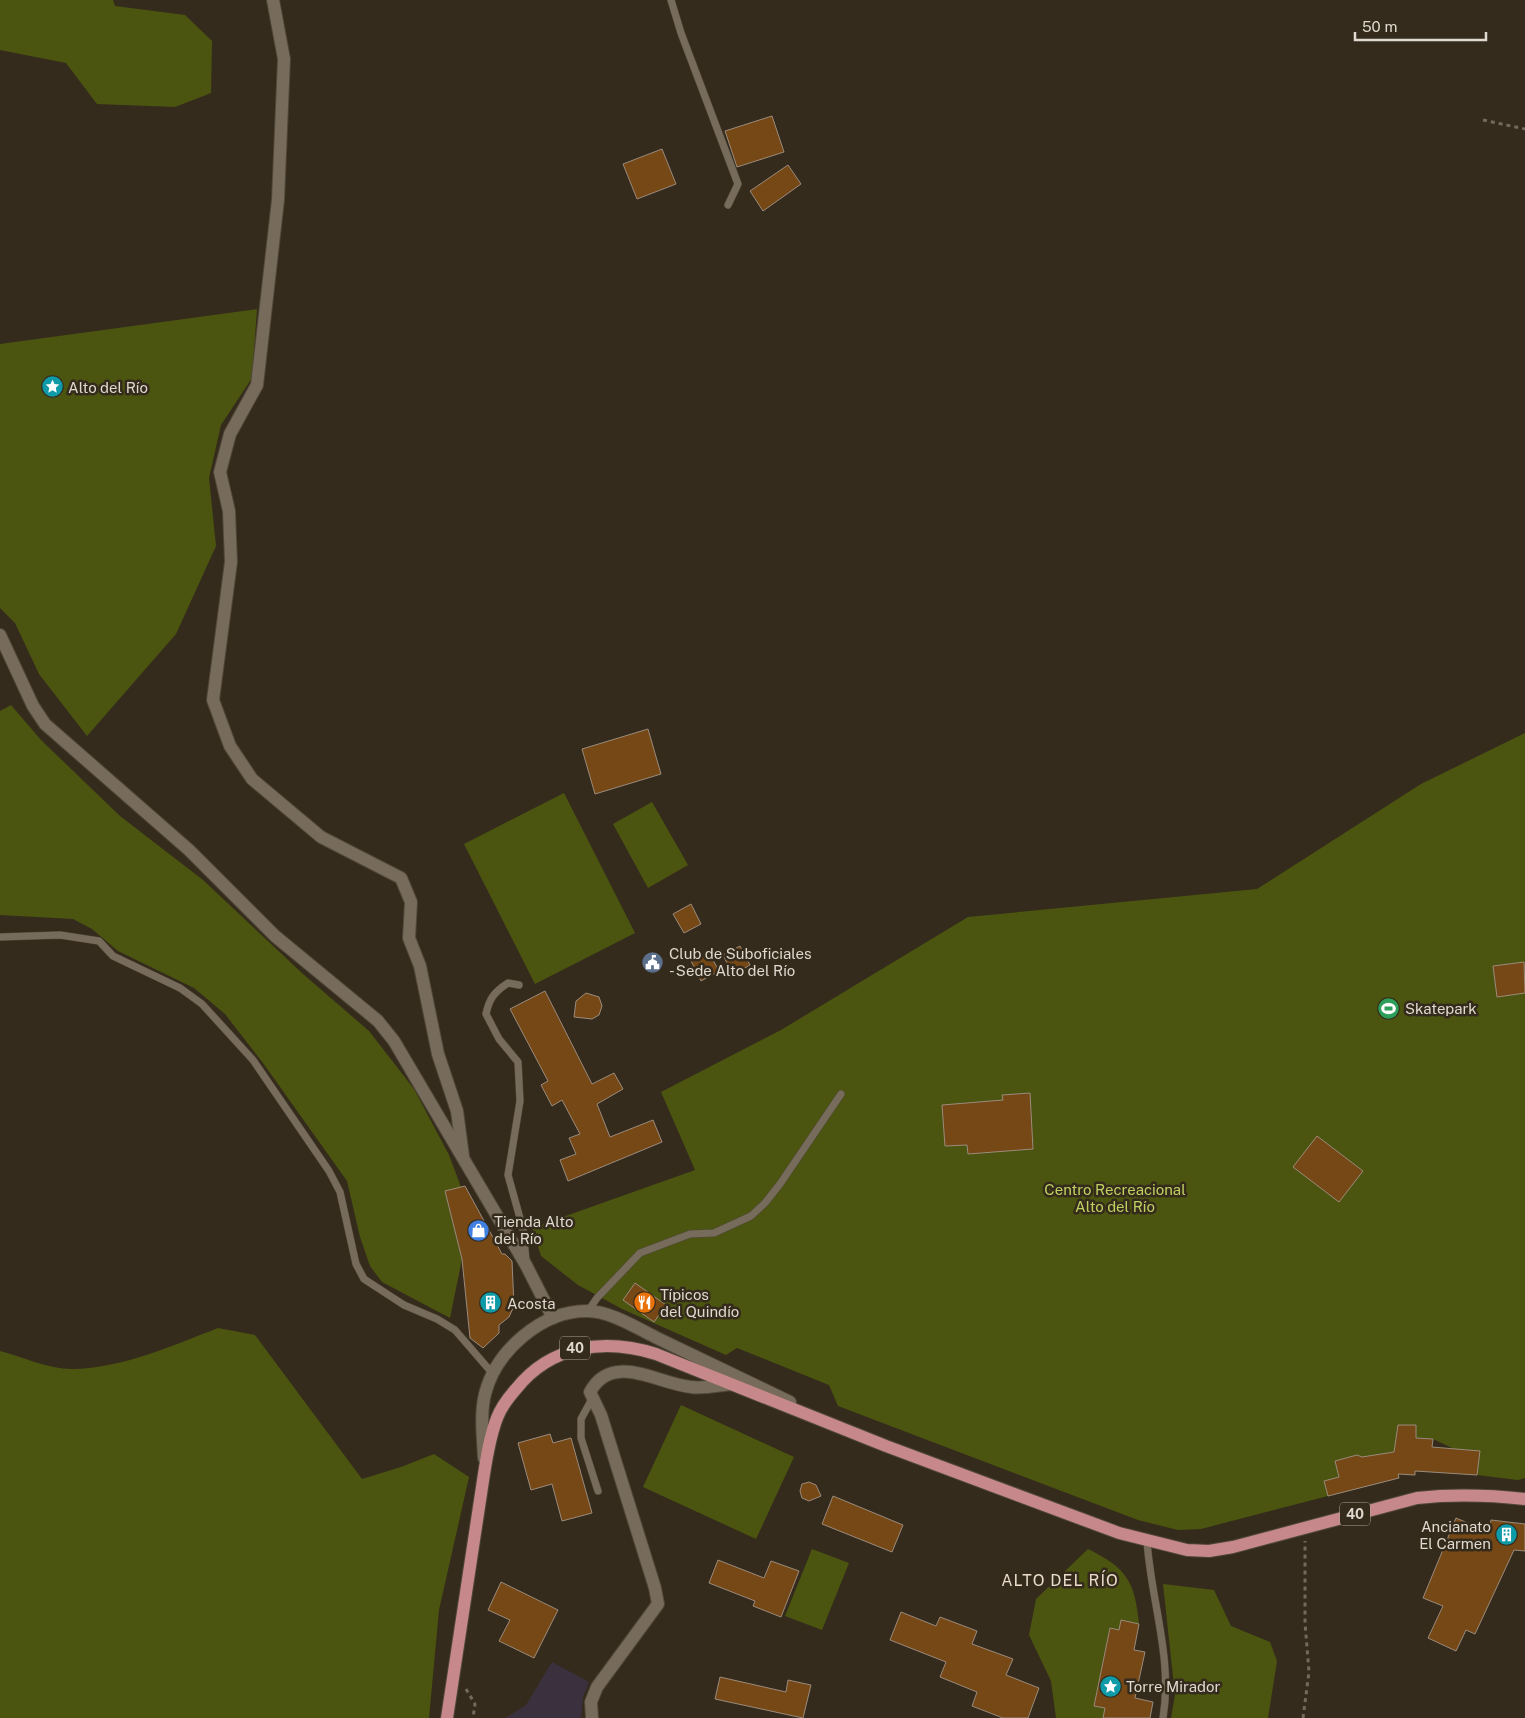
<svg xmlns="http://www.w3.org/2000/svg" width="1525" height="1718" font-family="'Public Sans',sans-serif">
	<style>
		.industrial { fill: #3b303e }
		.green { fill: #4b5510 }
		.building { fill: #754816; stroke: #9b8b7c }
		.lines { fill: none; stroke-linecap: round; stroke-linejoin: round }
		.service-casing { stroke: #4f473a; stroke-width: 8 }
		.minor-casing { stroke: #4f473a; stroke-width: 14 }
		.primary-casing { stroke: #4f473a; stroke-width: 14 }
		.path { stroke: #736a5d; stroke-width: 3; stroke-dasharray: 4 4; stroke-linecap: butt }
		.service { stroke: #776c5b; stroke-width: 7 }
		.minor { stroke: #776c5b; stroke-width: 12 }
		.primary { stroke: #c7888c; stroke-width: 12 }
		.labels { text-anchor: middle; dominant-baseline: central; stroke-width: 5; stroke-linejoin: round; paint-order: stroke }
		.shield { fill: #352b1c; stroke: #aca599; stroke-width: 1 }
		.shield-label { font-size: 14px; font-weight: bold; fill: #dfd9cf }
		.poi-label { font-size: 15px; fill: #dfd9cf; stroke: #352b1c; text-anchor: start }
		.park-label { font-size: 15px; fill: #bed160; stroke: #352b1c }
		.neighbourhood-label { font-size: 16px; letter-spacing: 1px; fill: #e9dcc9; stroke: #352b1c }
	</style>
	<rect width="100%" height="100%" fill="#352b1c"/>
	<path class="industrial" d="M552 1662 589 1682 583 1697 581 1718H505L526 1705Z"/>
	<g class="green">
		<path d="M0 0H113L115 6 185 15 212 41 211 93 175 107 97 104 66 63 0 50Z"/>
		<path d="M257 309 252 378 221 425 209 478 216 546 176 634 87 736 39 674 15 623 0 608V344Z"/>
		<path d="M11 705 41 740 120 816 203 880 303 974 369 1031 414 1089 449 1155 461 1187 445 1192 462 1259 450 1318 382 1282 370 1266 360 1237 347 1181 263 1063 225 1014 194 988 118 951 92 929 73 919 0 915V711Z"/>
		<path d="M1525 733V1478L1518 1480 1477 1475 1479 1451 1454 1449 1433 1439 1416 1438 1398 1425 1394 1452 1375 1455 1377 1463 1357 1455 1335 1461 1339 1477 1324 1481 1328 1496 1201 1529 1178 1530 1138 1520 838 1406 829 1385 737 1348 726 1355 622 1309 578 1285 541 1256 532 1228 695 1170 661 1092 781 1030 968 917 1257 889 1421 784Z"/>
		<path d="M564 793 635 933 535 984 464 844Z"/>
		<path d="M652 802 688 865 648 888 613 824Z"/>
		<path d="M218 1328 255 1335 362 1479 401 1467 434 1454 469 1477 439 1610 429 1718H0V1351C24 1357 49 1370 75 1369 125 1367 172 1346 218 1328Z"/>
		<path d="M681 1405 794 1457 756 1539 643 1487Z"/>
		<path d="M812 1549 849 1563 822 1630 785 1616Z"/>
		<path d="M1088 1549C1127 1568 1135 1582 1139 1624L1121 1620 1119 1630 1110 1628 1094 1705 1105 1708 1103 1718H1056L1051 1681 1029 1635 1036 1599Z"/>
		<path d="M1163 1584 1214 1590 1231 1626 1270 1642 1277 1661 1268 1718H1171L1175 1695Z"/>
	</g>
	<g class="building">
		<path d="M772 116 784 152 737 167 725 131Z"/>
		<path d="M662 149 676 184 637 199 623 164Z"/>
		<path d="M788 165 801 184 763 211 750 191Z"/>
		<path d="M648 729 661 774 595 794 582 749Z"/>
		<path d="M691 904 701 924 684 933 673 914Z"/>
		<path d="M740 946 750 965 733 975 723 955Z"/>
		<path d="M708 951 719 971 701 981 691 961Z"/>
		<path d="M1524 962 1525 993 1497 997 1493 966Z"/>
		<path d="M545 991 592 1084 614 1073 623 1089 597 1104 610 1137 653 1120 662 1142 568 1181 560 1160 576 1154 569 1138 580 1134 562 1100 552 1106 541 1085 548 1081 510 1009Z"/>
		<path d="M586 993 599 997 602 1006 599 1015 592 1019 574 1017 576 1001Z"/>
		<path d="M1030 1093 1033 1149 968 1154 967 1145 945 1146 942 1105 1003 1100 1002 1095Z"/>
		<path d="M1317 1136 1363 1171 1339 1202 1293 1167Z"/>
		<path d="M465 1186 502 1254H505L512 1261 514 1306 509 1317 499 1325V1333L483 1348 470 1338 462 1259 445 1191Z"/>
		<path d="M635 1283 666 1305 654 1322 623 1300Z"/>
		<path d="M1398 1425H1416V1438L1433 1439 1432 1447 1480 1451 1477 1475 1415 1471V1475L1398 1474 1399 1478 1328 1496 1324 1481 1339 1477 1335 1461 1357 1455 1362 1457 1394 1452Z"/>
		<path d="M550 1434 553 1443 571 1438 592 1513 562 1521 552 1484 531 1490 518 1443Z"/>
		<path d="M809 1482 816 1485 821 1496 809 1501 802 1498 800 1491 802 1484Z"/>
		<path d="M833 1496 903 1525 892 1552 822 1524Z"/>
		<path d="M1456 1518 1489 1532 1491 1520 1525 1524V1551L1514 1550 1475 1634 1466 1630 1456 1651 1428 1638 1443 1606 1423 1598Z"/>
		<path d="M718 1560 764 1578 771 1561 799 1571 781 1617 753 1606 755 1601 709 1583Z"/>
		<path d="M501 1582 558 1610 534 1658 499 1641 510 1620 488 1610Z"/>
		<path d="M901 1612 936 1626 940 1617 977 1631 972 1644 1013 1659 1006 1675 1039 1688 1028 1718H1003L972 1706 977 1692 940 1677 946 1662 890 1640Z"/>
		<path d="M1121 1620 1139 1624 1134 1650 1145 1652 1135 1698 1153 1702 1150 1718H1103L1105 1708 1094 1706 1110 1628 1119 1630Z"/>
		<path d="M720 1677 786 1692 788 1680 811 1685 803 1718 715 1699Z"/>
	</g>
	<g class="lines">
		<defs>
			<g id="service">
				<path d="M671 0 681 33 738 184 728 205"/>
				<path d="M0 937 60 935 99 941 113 956 180 988 202 1004 253 1060 329 1171 340 1192 356 1264 364 1279 404 1305 437 1319 455 1330 493 1374"/>
				<path d="M519 985 508 983C494 992 489 999 486 1014L499 1039 518 1062 520 1101 508 1175 523 1229 526 1260"/>
				<path d="M588 1311 597 1298 640 1253 690 1234 714 1233 751 1216 765 1203 780 1184 841 1094"/>
				<path d="M592 1399 581 1419V1438L598 1491"/>
				<path d="M1147 1541C1151 1601 1173 1658 1163 1718"/>
			</g>
			<g id="minor">
				<path d="M273 0 284 59 278 200 257 385 230 434 220 472 229 511 231 562 213 700 230 746 252 779 321 837 401 878 411 902 409 938 420 966 438 1054 457 1111 463 1156"/>
				<path d="M0 635 33 706 45 724 189 850 275 936 378 1021 394 1041 526 1265 553 1318"/>
				<path d="M484 1458C483 1438 480 1414 485 1394 496 1351 541 1311 587 1311 610 1311 637 1328 657 1338 701 1359 746 1381 790 1402"/>
				<path d="M592 1718 591 1702 597 1687 658 1604 655 1588 601 1415 590 1392C612 1351 658 1384 691 1387 704 1389 720 1385 733 1384"/>
			</g>
			<path id="primary" d="M447 1718 484 1474C487 1455 490 1436 497 1418 501 1407 509 1397 516 1389 551 1345 604 1338 656 1354L886 1446 1119 1533 1187 1550 1209 1551 1233 1547 1417 1498C1454 1494 1488 1495 1525 1499"/>
		</defs>
		<use href="#service" class="service-casing"/>
		<use href="#minor" class="minor-casing"/>
		<use href="#primary" class="primary-casing"/>
		<g class="path">
			<path d="M1483 120 1525 129"/>
			<path d="M466 1689 475 1704 473 1718"/>
			<path d="M1303 1718 1309 1672 1305 1623V1541"/>
		</g>
		<use href="#service" class="service"/>
		<use href="#minor" class="minor"/>
		<use href="#primary" class="primary"/>
	</g>
	<defs>
		<symbol id="sight-disc" viewBox="-11 -11 22 22"><circle r="9.5" fill="#0f9aa8" stroke="#352b1c"/><path d="M0-6L1.8-2.2L6-1.7L2.9 1.2L3.7 5.4L0 3.3L-3.7 5.4L-2.9 1.2L-6-1.7L-1.8-2.2Z" fill="#fff"/></symbol>
		<symbol id="civic-disc" viewBox="-11 -11 22 22"><circle r="9.5" fill="#5c6f8a" stroke="#352b1c"/><path d="M-.6-6.5H3V-4.5H.6V-3L4-1V1h2V6H-6V1h2V-1L-.6-3ZM-1.2 2.5V6h2.4V2.5Z" fill="#fff"/></symbol>
		<symbol id="stadium-disc" viewBox="-11 -11 22 22"><circle r="9.5" fill="#2e9e5b" stroke="#352b1c"/><path d="M0-5a6.5 5 0 1 0 0 10a6.5 5 0 1 0 0-10ZM-3.5-1.8h7v3.6h-7Z" fill="#fff"/></symbol>
		<symbol id="shop-disc" viewBox="-11 -11 22 22"><circle r="9.5" fill="#3f7fe0" stroke="#352b1c"/><path d="M-5-2.5h2.3a2.7 3.5 0 0 1 5.4 0H5L5.5 6h-11ZM-1.5-2.5h3a1.5 2.3 0 0 0-3 0Z" fill="#fff"/></symbol>
		<symbol id="building-disc" viewBox="-11 -11 22 22"><circle r="9.5" fill="#0f9aa8" stroke="#352b1c"/><path d="M-4-6H4V6H1V3H-1V6H-4ZM-2.5-4.3h1.7v1.8h-1.7ZM.8-4.3h1.7v1.8H.8ZM-2.5-1h1.7V.8h-1.7ZM.8-1h1.7V.8H.8Z" fill="#fff"/></symbol>
		<symbol id="restaurant-disc" viewBox="-11 -11 22 22"><circle r="9.5" fill="#e8710a" stroke="#352b1c"/><path d="M-5-6h1v4h1v-4h1v4h1v-4h1v5L-1.5 .5V6h-2V.5L-5-1ZM5-6V6H3V1.5H1.5Q1.5-4 5-6Z" fill="#fff"/></symbol>
	</defs>
	<g fill-rule="evenodd">
		<use href="#sight-disc" x="40" y="374" width="25" height="25"/>
		<use href="#civic-disc" x="640" y="950" width="25" height="25"/>
		<use href="#stadium-disc" x="1376" y="996" width="25" height="25"/>
		<use href="#shop-disc" x="466" y="1218" width="25" height="25"/>
		<use href="#building-disc" x="478" y="1290" width="25" height="25"/>
		<use href="#restaurant-disc" x="632" y="1290" width="25" height="25"/>
		<use href="#building-disc" x="1494" y="1522" width="25" height="25"/>
		<use href="#sight-disc" x="1098" y="1674" width="25" height="25"/>
	</g>
	<g class="labels">
		<g class="shield">
			<rect x="560" y="1336.5" width="30" height="23" rx="4"/>
			<rect x="1340" y="1502.5" width="30" height="23" rx="4"/>
		</g>
		<g class="shield-label">
			<text x="575" y="1348">40</text>
			<text x="1355" y="1514">40</text>
		</g>
		<g class="poi-label">
			<text x="68" y="387">Alto del Río</text>
			<text x="669" y="953">Club de Suboficiales<tspan x="669" dy="17">- Sede Alto del Río</tspan></text>
			<text x="1405" y="1008">Skatepark</text>
			<text x="494" y="1221">Tienda Alto<tspan x="494" dy="17">del Río</tspan></text>
			<text x="660" y="1294">Típicos<tspan x="660" dy="17">del Quindío</tspan></text>
			<text x="507" y="1303">Acosta</text>
			<text x="1491" y="1526" text-anchor="end">Ancianato<tspan x="1491" dy="17">El Carmen</tspan></text>
			<text x="1126" y="1686">Torre Mirador</text>
		</g>
		<g class="park-label">
			<text x="1115" y="1189">Centro Recreacional<tspan x="1115" dy="17">Alto del Río</tspan></text>
		</g>
		<g class="neighbourhood-label">
			<text x="1060" y="1580">ALTO DEL RÍO</text>
		</g>
	</g>
	<path d="M1355 32v8h131v-8" fill="none" stroke="#dfd9cf" stroke-width="2.5"/>
	<text x="1362" y="32" font-size="15" fill="#dfd9cf" stroke="#352b1c" stroke-width="4" paint-order="stroke">50 m</text>
</svg>
